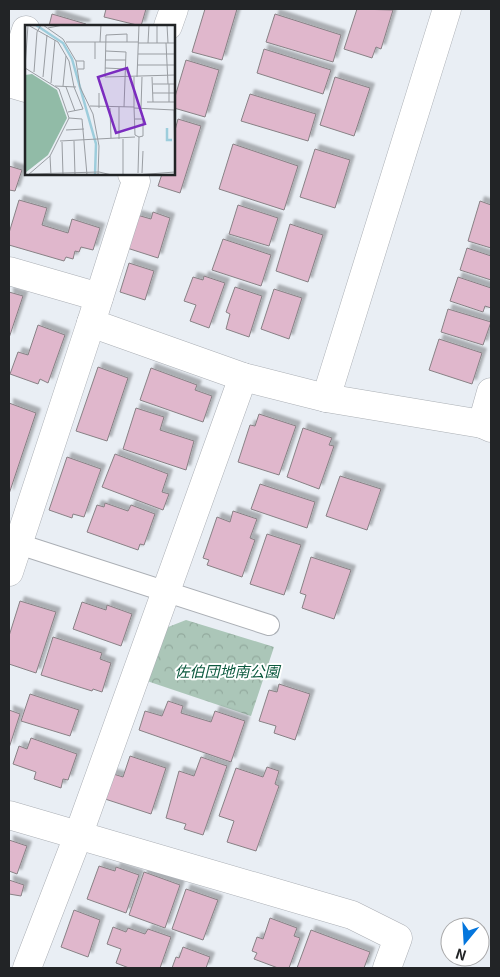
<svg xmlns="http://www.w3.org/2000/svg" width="500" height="977" font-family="Georgia,'Noto Sans JP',serif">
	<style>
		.park { fill: url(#park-crowns) }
		.building { fill: #e0b7cc; stroke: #888185; filter: url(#shadow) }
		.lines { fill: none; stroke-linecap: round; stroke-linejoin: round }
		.lane-casing { stroke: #abafb5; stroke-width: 22 }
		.street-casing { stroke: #abafb5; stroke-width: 29 }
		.lane { stroke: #fff; stroke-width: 20 }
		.street { stroke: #fff; stroke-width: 28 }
		.labels { text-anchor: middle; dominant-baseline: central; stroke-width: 4; stroke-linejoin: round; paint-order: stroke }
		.park-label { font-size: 15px; font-style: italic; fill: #0b593e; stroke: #fff }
		.inset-river { fill: none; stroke: #9dcddc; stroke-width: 2.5 }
		.inset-road { fill: none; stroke: #999da2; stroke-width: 1 }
		.view { fill: #7b2cbf; fill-opacity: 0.15; stroke: #7b2cbf; stroke-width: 2.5 }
		.inset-edge { fill: none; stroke: #222426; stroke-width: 2.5 }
	</style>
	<defs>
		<pattern id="park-crowns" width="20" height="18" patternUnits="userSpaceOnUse" patternTransform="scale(1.25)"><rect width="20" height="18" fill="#abc6b8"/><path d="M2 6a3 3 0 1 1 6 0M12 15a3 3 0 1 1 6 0" fill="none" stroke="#93aa9e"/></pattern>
		<filter id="shadow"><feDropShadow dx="4.5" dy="-4.5" stdDeviation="1" flood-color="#0004"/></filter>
	</defs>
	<rect width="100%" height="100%" fill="#e9eef4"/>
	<path class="park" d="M186 620 274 647 251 716 144 680 163 629Z"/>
	<g class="building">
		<path d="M106 9H146L141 26 104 17Z"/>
		<path d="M205 9H237L222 60 192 52Z"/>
		<path d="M357 9 393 10 381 49 376 47 372 58 344 49Z"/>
		<path d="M52 14 86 24 85 26H49Z"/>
		<path d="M275 14 341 35 333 62 266 42Z"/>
		<path d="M264 49 331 70 323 94 257 73Z"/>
		<path d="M186 60 219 70 205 117 174 108V100Z"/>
		<path d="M335 77 370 88 354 136 320 125Z"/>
		<path d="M250 94 316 114 308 141 241 121Z"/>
		<path d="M178 119 201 126 180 193 158 186 162 174H174V134Z"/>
		<path d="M233 144 298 166 284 210 219 189Z"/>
		<path d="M315 149 350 160 335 208 300 197Z"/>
		<path d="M9 166 22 170 15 191 9 190Z"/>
		<path d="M19 200 47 208 42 225 68 233 72 219 100 228 93 250 81 247 79 252 75 251 73 259 66 257 64 261 9 245V233Z"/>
		<path d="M480 201 491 205V248L468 241Z"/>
		<path d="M238 205 278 218 269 246 229 234Z"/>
		<path d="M153 212 170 218 158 258 127 248 137 215 151 219Z"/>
		<path d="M290 224 323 235 308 282 276 271Z"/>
		<path d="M223 239 271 255 261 286 212 270Z"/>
		<path d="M467 248 491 256V280L460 270Z"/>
		<path d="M129 263 154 271 145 300 120 292Z"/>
		<path d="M204 276 225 283 209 328 190 321 196 305 184 301 193 277 203 280Z"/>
		<path d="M458 277 491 288V308L485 306 483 312 450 301Z"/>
		<path d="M235 287 262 296 249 337 226 329 230 314 226 312Z"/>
		<path d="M274 289 302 298 289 339 261 329Z"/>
		<path d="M9 292 23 296 9 338Z"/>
		<path d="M448 309 491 322 483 345 441 332Z"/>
		<path d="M38 325 65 335 48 383 40 379 38 384 10 374 18 352 28 355Z"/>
		<path d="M439 339 482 353 472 384 429 370Z"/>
		<path d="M98 367 128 378 107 441 76 431Z"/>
		<path d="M151 368 197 385 195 390 212 396 203 422 140 400Z"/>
		<path d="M9 403 36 413 9 494Z"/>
		<path d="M136 408 164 417 160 430 194 441 186 470 123 449Z"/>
		<path d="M259 414 296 426 279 475 238 462 250 425 255 426Z"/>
		<path d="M303 428 332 438 329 445 334 446 319 489 287 477Z"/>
		<path d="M115 454 168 474 162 492 169 494 163 510 102 487Z"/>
		<path d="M67 457 101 469 84 517 73 514 72 518 49 510Z"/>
		<path d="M340 476 381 489 367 530 326 516Z"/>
		<path d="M260 484 315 502 307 528 251 509Z"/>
		<path d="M105 503 128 511 131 505 155 514 144 545 140 544 138 550 87 532 97 505 104 507Z"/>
		<path d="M233 511 257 519 250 538 255 540 242 577 207 565 209 560 203 558 217 517 230 522Z"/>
		<path d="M267 534 301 545 284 595 250 584Z"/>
		<path d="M311 557 351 570 334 619 302 608 306 595 300 593Z"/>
		<path d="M20 601 56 612 36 673 9 664V636Z"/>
		<path d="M82 602 106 610 107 605 132 614 121 646 73 629Z"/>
		<path d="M53 637 102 653 100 659 111 663 102 692 93 689 92 691 41 675Z"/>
		<path d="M279 684 310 694 295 740 274 733 276 726 259 721 269 690 277 692Z"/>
		<path d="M30 694 79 710 70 736 21 721Z"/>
		<path d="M168 701 183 706 181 713 211 722 215 711 245 721 231 762 139 730 145 711 162 716Z"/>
		<path d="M9 710 20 714 9 748Z"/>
		<path d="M31 738 77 754 68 780 63 779 61 788 34 779 36 772 13 764 19 746 27 749Z"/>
		<path d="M130 756 166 768 151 814 102 798 110 773 123 777Z"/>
		<path d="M201 757 227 766 203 835 184 829 186 824 166 818 179 771 194 776Z"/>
		<path d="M267 767 279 771 275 784 279 786 256 851 227 842 234 821 219 816 236 768 263 777Z"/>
		<path d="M9 840 27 846 17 874 9 871Z"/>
		<path d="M99 866 115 871 116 867 139 875 126 913 87 899Z"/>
		<path d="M144 872 180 885 165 928 129 915Z"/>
		<path d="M9 880 24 885 21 896 9 894Z"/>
		<path d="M186 889 218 900 203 940 172 929Z"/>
		<path d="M74 910 100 920 88 957 61 947Z"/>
		<path d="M270 918 297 928 294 936 300 938 289 968H278L254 959 257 953 252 951 257 937 263 939Z"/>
		<path d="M113 927 126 932 128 928 145 934 148 929 171 937 160 968H129L116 963 121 949 107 944Z"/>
		<path d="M311 930 370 952 364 968H297Z"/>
		<path d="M183 947 210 957 206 968H172L176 957 179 958Z"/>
	</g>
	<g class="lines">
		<defs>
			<path id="lane" d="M28 547 269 625"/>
			<g id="street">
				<path d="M168 26 174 9"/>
				<path d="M26 30 9 83 26 88"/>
				<path d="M132 174 136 181 91 323 243 377 326 398 482 424 491 428"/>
				<path d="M9 271 99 297"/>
				<path d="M326 398 447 9"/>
				<path d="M482 424 491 392"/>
				<path d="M9 572 91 323"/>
				<path d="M9 815 352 915 398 938 387 968"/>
				<path d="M27 968 78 836 243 377"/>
			</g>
		</defs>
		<use href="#lane" class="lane-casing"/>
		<use href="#street" class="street-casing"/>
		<use href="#lane" class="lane"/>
		<use href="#street" class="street"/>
	</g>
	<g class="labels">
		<g class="park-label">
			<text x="227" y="670">佐伯団地南公園</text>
		</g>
	</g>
	<g transform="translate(25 25)">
		<rect width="150" height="150" fill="#e9eef4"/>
		<path d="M7 49 32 65 42 93 23 130 0 148V50Z" fill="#91bba7"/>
		<path class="inset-river" d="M11 0 38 18 47 34 71 119 70 150M142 103V115H147"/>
		<path class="inset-road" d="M18 0 38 14 51 36 55 62 68 89 74 121 73 150M132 0V18M142 0 143 18M23 3 38 0M41 17H113M75 17 76 0M102 17V9L81 10 80 52 150 50M113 18H150M123 18 124 0M141 18 143 59M81 26 101 27 99 82M113 29H150M70 34V17M80 35H101M51 36H59V44H53M112 40H150M0 43 3 0 33 17 44 36 49 62 58 84 43 87M0 43 34 64 44 93 25 131 3 150M80 43 101 44M9 47 12 7 16 0M18 52 22 10M112 52 114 0M127 52 128 77M26 58 30 15M128 59H150M144 59V77M30 61 51 62M38 61 41 31M41 62 50 86M128 68H150M122 77H150M65 81 109 82 110 110 114 112 113 148M94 82V114M109 82V52M74 83V68M85 83 86 113M109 83 149 85 150 147M116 83 117 52M44 93 57 94 62 150M110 94H118V111L114 112M41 105 59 104M35 116 110 112M49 116 50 150M37 117 38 150M25 131 26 150M117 148 118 126M4 149 74 147 87 150M98 150V114M111 150 150 147"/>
		<path class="view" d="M102 43 120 99 91 108 73 52Z"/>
		<rect width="150" height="150" class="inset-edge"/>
	</g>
	<rect width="500" height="977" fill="none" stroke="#222426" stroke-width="20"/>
	<g transform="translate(465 942) rotate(198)"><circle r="24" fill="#ffffff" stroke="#a7a7a8"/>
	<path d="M0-4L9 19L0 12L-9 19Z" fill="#0476dd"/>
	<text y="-8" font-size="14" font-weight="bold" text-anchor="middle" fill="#222426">N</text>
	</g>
</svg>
